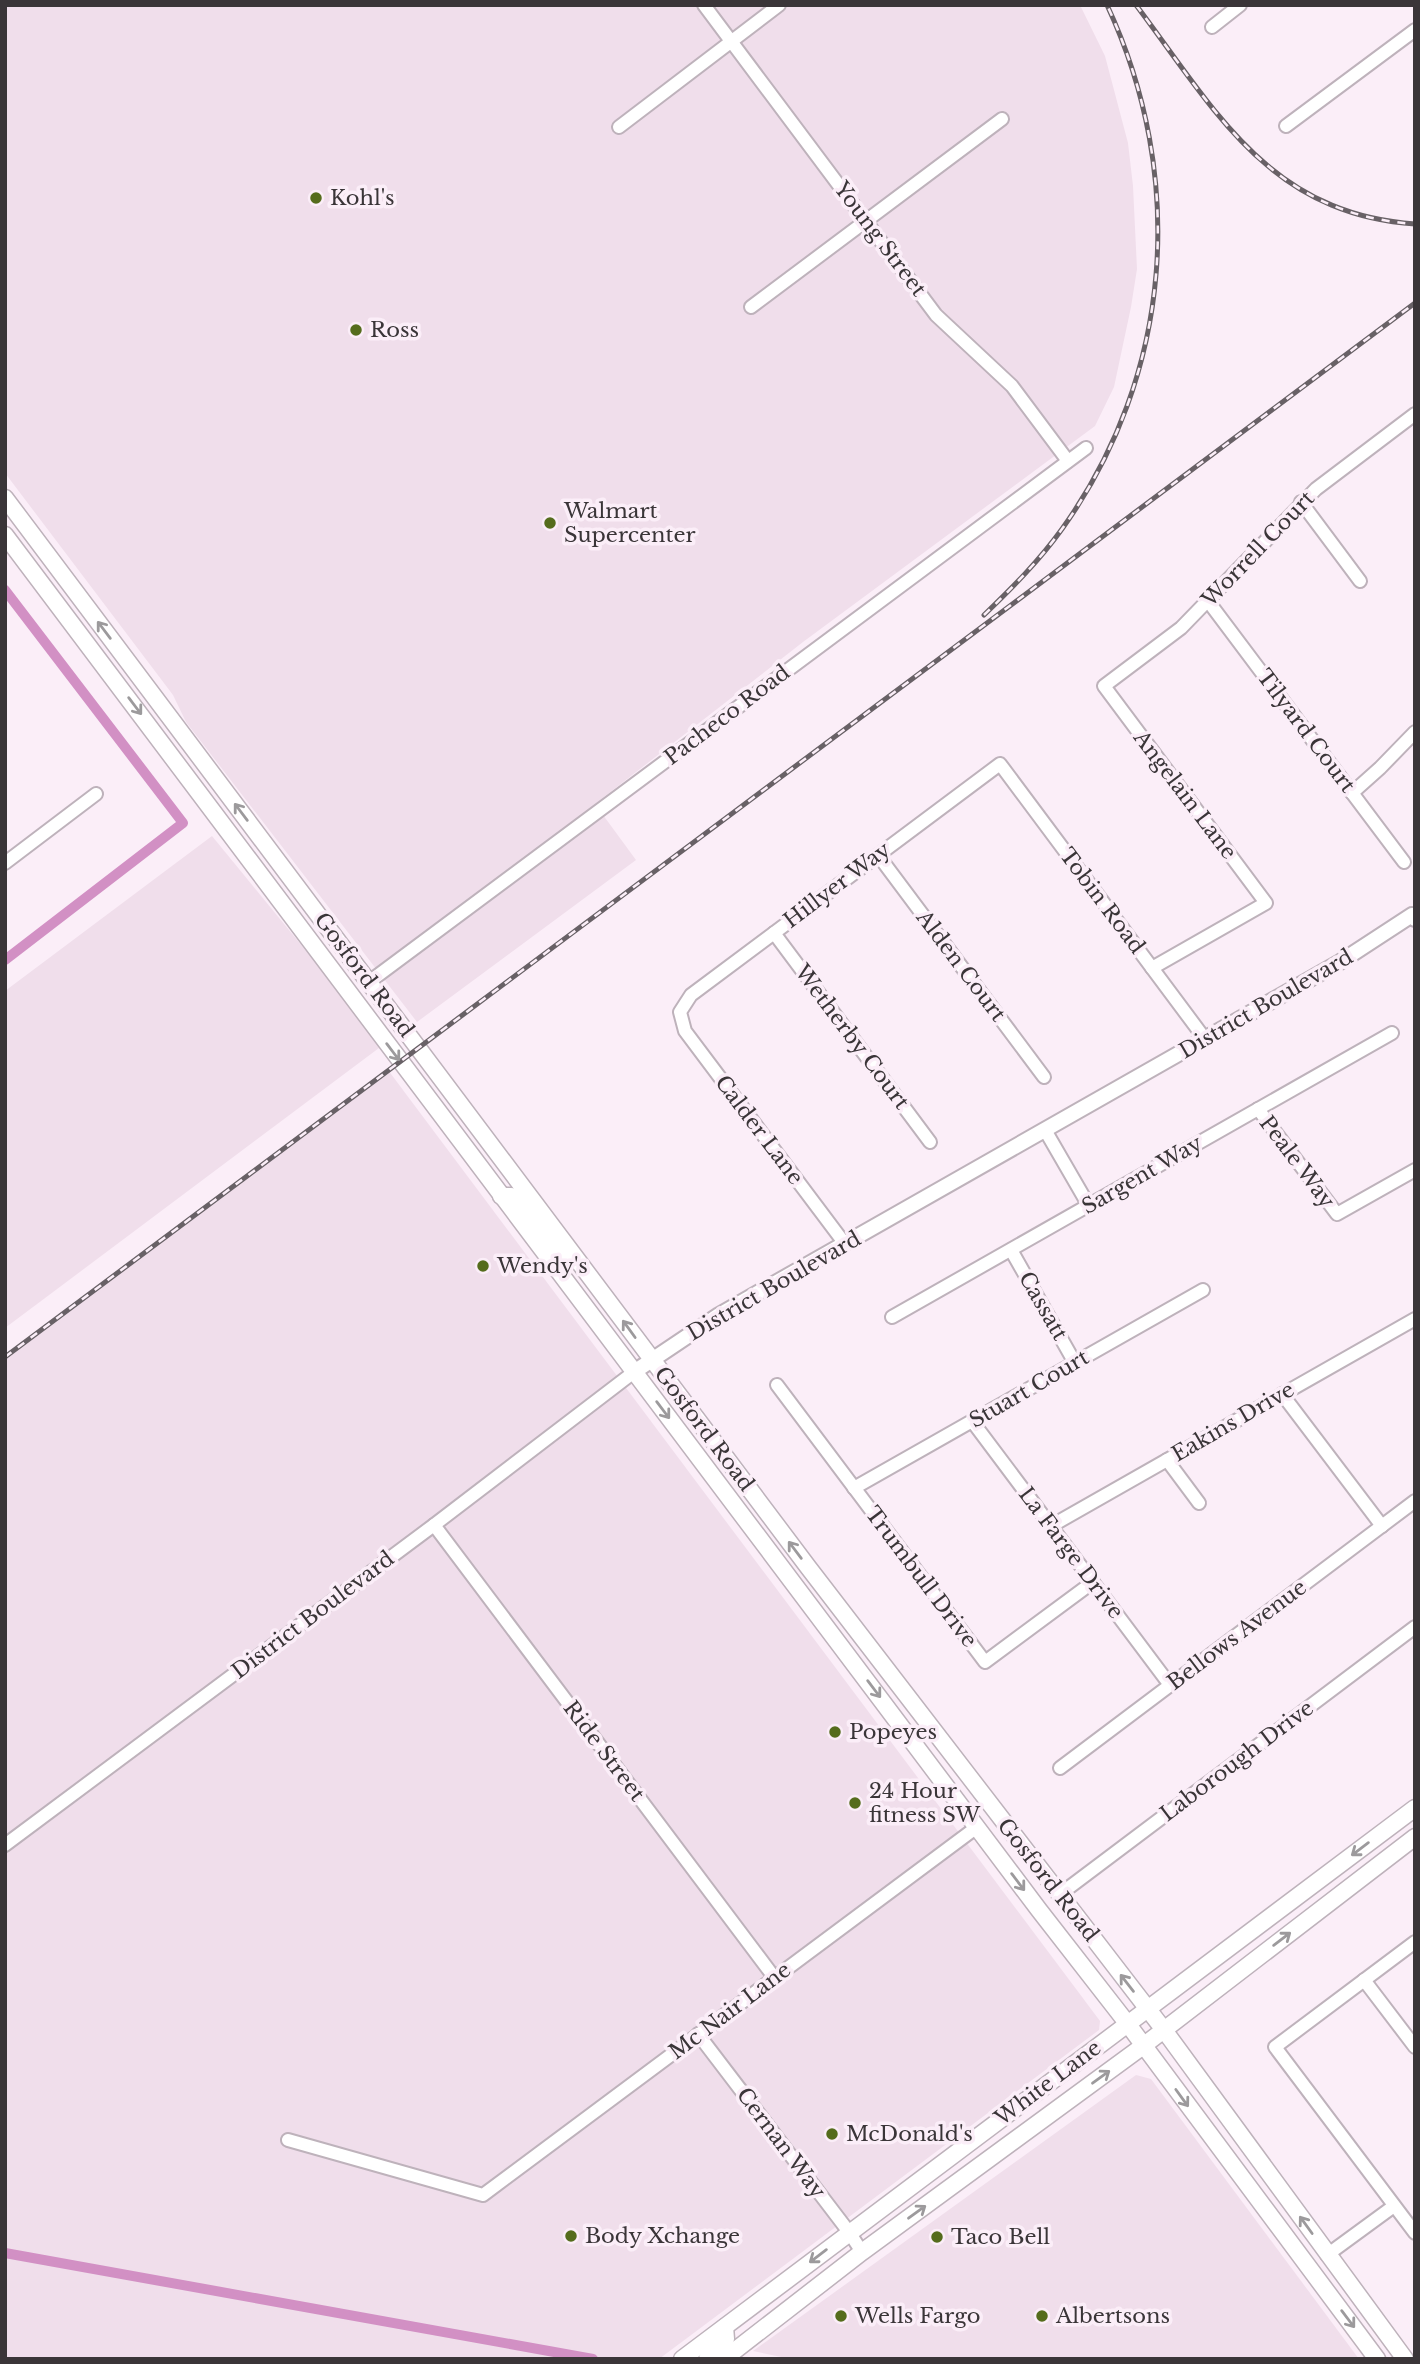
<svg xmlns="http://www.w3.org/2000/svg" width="1420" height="2364" font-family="'Libre Baskerville',serif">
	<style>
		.built { fill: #f0deeb }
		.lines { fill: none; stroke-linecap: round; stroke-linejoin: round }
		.canal { stroke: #d290c4; stroke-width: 10 }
		.minor-casing { stroke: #beb2bb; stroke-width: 16 }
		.tertiary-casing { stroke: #beb2bb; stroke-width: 18 }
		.secondary-casing { stroke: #beb2bb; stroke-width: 19 }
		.minor { stroke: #fff; stroke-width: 12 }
		.tertiary { stroke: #fff; stroke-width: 14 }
		.secondary { stroke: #fff; stroke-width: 16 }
		.rail-casing { stroke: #686166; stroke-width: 5 }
		.rail { stroke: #fbeef8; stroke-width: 2.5; stroke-dasharray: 8; stroke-linecap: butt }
		.oneway { stroke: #9c9a9c }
		.poi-dot { fill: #556c1c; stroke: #fbeef8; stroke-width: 2.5 }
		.labels { text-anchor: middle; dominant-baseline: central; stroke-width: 7; stroke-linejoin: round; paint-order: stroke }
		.poi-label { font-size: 21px; fill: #3a3538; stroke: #fbeef8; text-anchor: start }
		.street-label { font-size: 21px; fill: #3a3538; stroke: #fbeef8 }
	</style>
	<rect width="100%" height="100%" fill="#fbeef8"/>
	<g class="built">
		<path d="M5 5H1080L1105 56 1128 143 1133 186 1137 269 1131 307 1114 387 1095 426 803 642 595 804 636 860 417 1022 186 722 173 695 5 473Z"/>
		<path d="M212 836 383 1045 5 1328V991Z"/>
		<path d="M388 1070 1100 2021 1099 2030 659 2359H5V1357Z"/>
		<path d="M1136 2075 1151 2079 1359 2359H791L753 2351Z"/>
	</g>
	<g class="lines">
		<g class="canal">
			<path d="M5 590 183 823 5 960"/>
			<path d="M5 2253 593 2359"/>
		</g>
		<defs>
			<g id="minor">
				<path d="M704 5 936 315 1012 386 1068 461"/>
				<path d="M1212 27 1240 5"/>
				<path d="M1286 126 1415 30"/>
				<path d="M619 127 779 5"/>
				<path d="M751 307 1002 119"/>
				<path d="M1301 502 1360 581"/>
				<path d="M1208 601 1404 862"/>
				<path d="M1352 793 1380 768 1415 732"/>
				<path d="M878 855 1044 1077"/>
				<path d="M5 863 96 794"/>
				<path d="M774 933 930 1142"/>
				<path d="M1152 968 1266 903 1104 686 1181 628 1316 489 1415 414"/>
				<path d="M369 982 1086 448"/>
				<path d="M1258 1109 1337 1214 1415 1170"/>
				<path d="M1045 1130 1089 1206"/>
				<path d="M845 1244 685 1031 680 1012 691 995 1000 764 1205 1039"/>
				<path d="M1011 1250 1075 1363"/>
				<path d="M892 1317 1392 1033"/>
				<path d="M777 1385 985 1662 1093 1582"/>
				<path d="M1282 1394 1382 1526"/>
				<path d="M972 1421 1170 1685"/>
				<path d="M1167 1460 1199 1503"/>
				<path d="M854 1488 1203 1290"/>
				<path d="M434 1525 774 1977"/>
				<path d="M1051 1526 1415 1319"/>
				<path d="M1060 1768 1415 1501"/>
				<path d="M5 1845 434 1525 634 1372"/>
				<path d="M1059 1895 1415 1627"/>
				<path d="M1415 1942 1275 2047 1415 2233"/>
				<path d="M1364 1980 1415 2047"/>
				<path d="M698 2034 849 2232 862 2252"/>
				<path d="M288 2140 483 2195 977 1827"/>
				<path d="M1327 2255 1394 2206"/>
			</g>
			<path id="tertiary" d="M634 1372 719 1315 1340 962 1412 915 1415 919"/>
			<g id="secondary">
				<path d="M5 498 808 1567 1164 2030 1405 2359"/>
				<path d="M5 535 1039 1910 1127 2023 1377 2359"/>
				<path d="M501 1196H511L520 1202 557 1251 574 1260"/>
				<path d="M682 2359 1415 1808"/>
				<path d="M707 2359 726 2339 725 2327"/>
				<path d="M724 2359 862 2252 1143 2046 1415 1837"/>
			</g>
		</defs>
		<use href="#minor" class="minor-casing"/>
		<use href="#tertiary" class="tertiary-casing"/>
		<use href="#secondary" class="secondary-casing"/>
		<use href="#minor" class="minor"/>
		<use href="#tertiary" class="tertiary"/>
		<use href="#secondary" class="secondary"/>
		<defs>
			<g id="rail">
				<path d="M1136 5C1215 110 1269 214 1415 224"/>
				<path d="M984 615C1012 588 1039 561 1062 529 1173 374 1187 177 1107 5"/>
				<path d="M5 1357 1415 303"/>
			</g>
		</defs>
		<use href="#rail" class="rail-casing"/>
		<use href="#rail" class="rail"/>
	</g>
	<defs><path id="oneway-shaft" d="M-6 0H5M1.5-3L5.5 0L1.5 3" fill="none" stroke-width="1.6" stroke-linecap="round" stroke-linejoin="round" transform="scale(1.75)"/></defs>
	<g class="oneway">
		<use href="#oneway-shaft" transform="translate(104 630) rotate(-127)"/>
		<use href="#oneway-shaft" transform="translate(135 706) rotate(53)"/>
		<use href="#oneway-shaft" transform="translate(241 812) rotate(-127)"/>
		<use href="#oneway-shaft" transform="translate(393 1052) rotate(53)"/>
		<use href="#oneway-shaft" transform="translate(629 1329) rotate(-126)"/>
		<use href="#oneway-shaft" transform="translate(663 1410) rotate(53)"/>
		<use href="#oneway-shaft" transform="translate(795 1550) rotate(-127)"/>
		<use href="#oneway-shaft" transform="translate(874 1689) rotate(53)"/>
		<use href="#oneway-shaft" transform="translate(1360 1849) rotate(143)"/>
		<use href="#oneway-shaft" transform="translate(1018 1882) rotate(53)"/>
		<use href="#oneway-shaft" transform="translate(1282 1939) rotate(-37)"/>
		<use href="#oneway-shaft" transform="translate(1127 1983) rotate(-128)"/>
		<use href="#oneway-shaft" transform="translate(1101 2077) rotate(-36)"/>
		<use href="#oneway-shaft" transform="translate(1182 2098) rotate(54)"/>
		<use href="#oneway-shaft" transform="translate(917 2212) rotate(-36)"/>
		<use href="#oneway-shaft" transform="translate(1306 2225) rotate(-126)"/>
		<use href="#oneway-shaft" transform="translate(818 2256) rotate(143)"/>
		<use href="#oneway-shaft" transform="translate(1348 2319) rotate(53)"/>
	</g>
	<g class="poi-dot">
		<circle cx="316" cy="198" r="7"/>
		<circle cx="356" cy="330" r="7"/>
		<circle cx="550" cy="523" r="7"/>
		<circle cx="483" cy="1266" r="7"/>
		<circle cx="835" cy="1732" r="7"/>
		<circle cx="855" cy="1803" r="7"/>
		<circle cx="832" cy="2134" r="7"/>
		<circle cx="571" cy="2236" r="7"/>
		<circle cx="937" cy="2237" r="7"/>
		<circle cx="841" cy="2316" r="7"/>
		<circle cx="1042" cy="2316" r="7"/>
	</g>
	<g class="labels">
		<g class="poi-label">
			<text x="330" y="198">Kohl's</text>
			<text x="370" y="330">Ross</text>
			<text x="564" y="511">Walmart<tspan x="564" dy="24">Supercenter</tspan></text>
			<text x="497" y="1266">Wendy's</text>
			<text x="849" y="1732">Popeyes</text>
			<text x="869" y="1791">24 Hour<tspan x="869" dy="24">fitness SW</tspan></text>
			<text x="846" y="2134">McDonald's</text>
			<text x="585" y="2236">Body Xchange</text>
			<text x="951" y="2237">Taco Bell</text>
			<text x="855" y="2316">Wells Fargo</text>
			<text x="1056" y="2316">Albertsons</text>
		</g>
		<g class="street-label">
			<text transform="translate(880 239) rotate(53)">Young Street</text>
			<text transform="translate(1258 549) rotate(-46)">Worrell Court</text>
			<text transform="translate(727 715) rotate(-37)">Pacheco Road</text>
			<text transform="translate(1306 731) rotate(53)">Tilyard Court</text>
			<text transform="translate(1185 795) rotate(53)">Angelain Lane</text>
			<text transform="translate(837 885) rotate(-37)">Hillyer Way</text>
			<text transform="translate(1102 901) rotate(53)">Tobin Road</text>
			<text transform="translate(961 966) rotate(53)">Alden Court</text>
			<text transform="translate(364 975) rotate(53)">Gosford Road</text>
			<text transform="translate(1266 1004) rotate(-30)">District Boulevard</text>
			<text transform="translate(852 1037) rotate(53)">Wetherby Court</text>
			<text transform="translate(759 1130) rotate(53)">Calder Lane</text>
			<text transform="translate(1297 1162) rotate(53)">Peale Way</text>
			<text transform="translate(1142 1175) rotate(-30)">Sargent Way</text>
			<text transform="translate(774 1286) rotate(-30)">District Boulevard</text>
			<text transform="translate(1043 1306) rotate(60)">Cassatt</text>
			<text transform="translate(1029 1389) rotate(-30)">Stuart Court</text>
			<text transform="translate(1233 1422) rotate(-30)">Eakins Drive</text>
			<text transform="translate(704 1429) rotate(53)">Gosford Road</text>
			<text transform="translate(1071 1553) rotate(53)">La Farge Drive</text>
			<text transform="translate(921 1577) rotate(53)">Trumbull Drive</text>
			<text transform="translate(313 1615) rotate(-37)">District Boulevard</text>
			<text transform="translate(1237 1635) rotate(-37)">Bellows Avenue</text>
			<text transform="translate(604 1751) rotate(53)">Ride Street</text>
			<text transform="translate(1237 1761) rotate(-37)">Laborough Drive</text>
			<text transform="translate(1048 1880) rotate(52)">Gosford Road</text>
			<text transform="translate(730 2011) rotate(-37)">Mc Nair Lane</text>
			<text transform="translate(1048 2083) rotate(-37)">White Lane</text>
			<text transform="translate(781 2143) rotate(53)">Cernan Way</text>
		</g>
	</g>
	<rect width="1420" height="2364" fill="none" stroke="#3a3538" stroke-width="14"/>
</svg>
